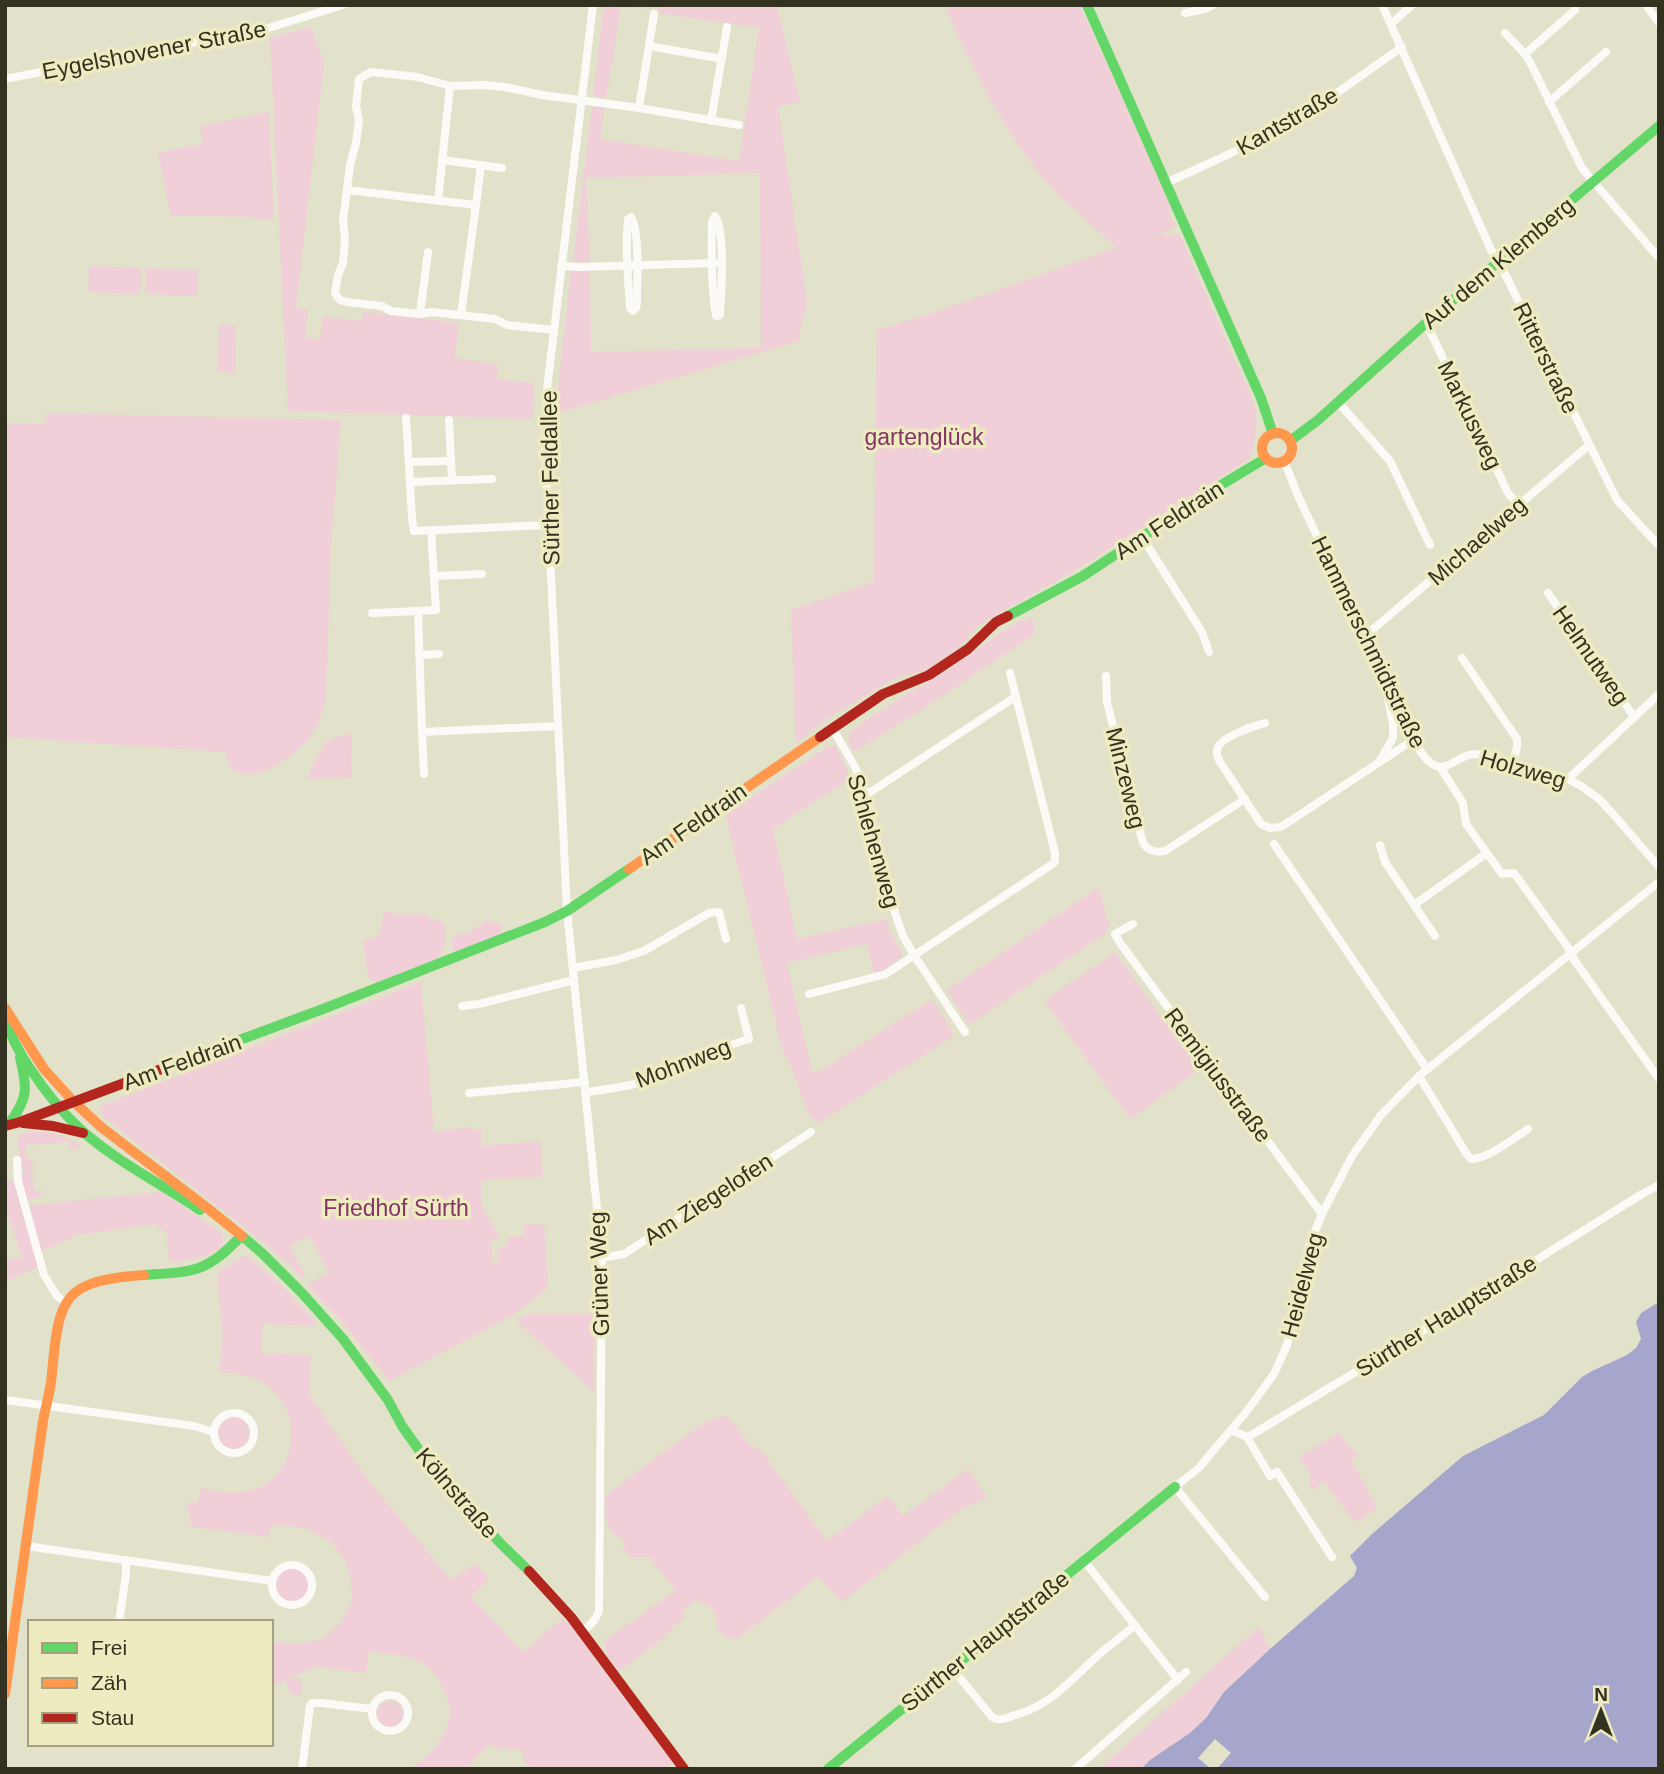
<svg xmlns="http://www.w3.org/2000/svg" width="1664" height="1774" font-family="Arial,sans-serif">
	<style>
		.green { fill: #f1cfd8 }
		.water { fill: #a6a5cb }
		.pier { fill: #e2e1ca }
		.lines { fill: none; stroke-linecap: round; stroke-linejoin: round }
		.street { stroke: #fbfaf7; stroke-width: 8 }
		.fast { stroke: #63d668; stroke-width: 10 }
		.slow { stroke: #ff974d; stroke-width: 10 }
		.jam { stroke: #b3261e; stroke-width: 10 }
		.labels { text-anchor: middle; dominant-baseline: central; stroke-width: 7; stroke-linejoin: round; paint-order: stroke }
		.street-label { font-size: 23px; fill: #333221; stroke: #edebbf }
		.park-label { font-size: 23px; fill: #843466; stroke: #edebbf }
	</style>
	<rect width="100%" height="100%" fill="#e2e1ca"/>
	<g class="green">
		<path d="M604 5H653L651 9 621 7 606 98 593 96Z"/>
		<path d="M660 5H777L800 102 778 107 807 302C805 315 799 329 799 341L555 414 571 272 573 271H590L591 352 761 348 760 173 586 178 590 262H573L592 107H599L600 105 605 106 600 139 739 161 759 28 658 13Z"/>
		<path d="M944 5H1080L1172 210 1168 211 1175 228 1154 237 1175 234 1180 235 1252 399C1259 420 1257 438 1249 459L1079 568 977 626 962 645 926 670 895 678 833 715 796 743 791 610 874 582 877 330 930 314 1116 248C1097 227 1072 210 1053 189 1005 136 973 70 944 5Z"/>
		<path d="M311 27 324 63 296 308 308 309 305 338 320 339 323 316 360 321 364 312 459 323 455 358 498 364 497 379 534 383 532 419 288 411 270 38Z"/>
		<path d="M269 112 274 220H254L252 217 170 215 158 152 203 144 200 126Z"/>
		<path d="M89 266 141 268 140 294 88 292Z"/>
		<path d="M146 268 198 270 197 296 145 294Z"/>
		<path d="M219 324 236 325 235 373 218 372Z"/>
		<path d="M46 413 341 420 331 546 326 696C323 710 319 724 310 737 295 759 231 800 225 752L5 737V423L42 424 44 427Z"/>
		<path d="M1032 618 1035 634 923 709 854 752 848 741 849 735 855 728 908 693 931 681 970 655 1004 630 1021 621Z"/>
		<path d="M351 734 352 778 307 779 310 770 326 741 344 735Z"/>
		<path d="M835 745 851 778 773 829 797 939 886 919 890 931 903 956 886 968 874 974 866 944 787 963 811 1068 815 1074 932 999 955 1035 822 1121 816 1123 806 1109 793 1071 782 1049 726 817 728 813 827 747Z"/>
		<path d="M1099 887 1109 926 1105 934 969 1025 947 990Z"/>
		<path d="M384 911 403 915 423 913 429 918 443 922C446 932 448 947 440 955 430 966 392 976 376 982L369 979 363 943 370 938 379 935Z"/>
		<path d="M487 920 501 924 502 935 459 951H454L452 946V938L458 934 468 933Z"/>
		<path d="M1115 952 1199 1070 1130 1119 1044 1001Z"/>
		<path d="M421 982 434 1132 472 1127 474 1131 481 1128V1146L540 1141 543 1177 481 1180V1204L500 1237 490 1243 493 1264 500 1262 496 1251 506 1244 509 1237 524 1235 523 1225 544 1224 548 1288 515 1314 389 1381 340 1319 307 1285 329 1273 309 1236 289 1246 306 1275 301 1278 296 1271 269 1247 104 1117 99 1111 103 1105Z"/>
		<path d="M42 1132 61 1135 80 1145 77 1149 71 1150 69 1142 26 1145V1157L32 1160C34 1174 29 1177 36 1191H43V1193L39 1197 26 1201 19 1176 24 1173 17 1138C21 1131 34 1132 42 1132Z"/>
		<path d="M5 1179 14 1182 21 1206 161 1192 221 1232C235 1256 183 1261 169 1262L167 1235 157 1224 77 1235 41 1252 40 1266 7 1281 6 1259 22 1258 10 1221 5 1212Z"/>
		<path d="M243 1256 248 1257 283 1287 319 1326 263 1324 261 1353 311 1355 309 1394 368 1480 451 1580 475 1564 489 1579 471 1597 523 1652 563 1618 575 1631 673 1763 662 1769H534L523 1761 524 1753 517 1749 510 1751 503 1747 499 1751 490 1743 466 1769H409C438 1753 461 1720 443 1688 439 1680 434 1672 426 1666 410 1654 388 1654 369 1651L366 1673 316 1667 287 1679 298 1678 302 1681 300 1696C289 1698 287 1689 286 1680L271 1687V1641L296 1644 320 1640 341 1623 352 1600 351 1579 345 1560 332 1543 306 1528 271 1524 269 1537 194 1527 190 1523V1514L185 1509 191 1502 197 1503 201 1488C219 1492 243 1496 260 1487 305 1466 300 1397 256 1379 244 1374 231 1373 219 1372L223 1337 217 1273Z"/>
		<path d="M595 1313 594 1392 516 1321 527 1314Z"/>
		<path d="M725 1416C742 1427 741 1443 761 1451L827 1541 888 1496 903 1516 968 1469 987 1498 960 1510 842 1602 818 1577 737 1639C728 1639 720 1634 716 1626L718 1621 710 1606 696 1600 684 1609 683 1612 685 1616 667 1633 668 1635 619 1671 607 1655 604 1641 676 1590 653 1563 651 1557H631L623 1547V1540C602 1530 606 1515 606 1495L706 1421Z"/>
		<circle cx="234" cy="1433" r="16"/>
		<path d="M1338 1433 1358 1455 1351 1460 1377 1507 1359 1522 1350 1516 1323 1481 1314 1490 1310 1488C1313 1474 1306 1467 1298 1458Z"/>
		<circle cx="292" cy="1585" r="17"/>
		<path d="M1259 1627 1270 1649 1224 1692 1206 1718 1190 1733 1151 1760 1141 1769H1099Z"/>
		<circle cx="390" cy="1714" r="13"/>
	</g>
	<path class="water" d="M1659 1302V1769H1141L1150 1760 1190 1733 1206 1718 1224 1692 1270 1649 1354 1576 1357 1568 1350 1556 1372 1534 1463 1456 1544 1415 1582 1377 1592 1371 1627 1355 1636 1348 1641 1339 1636 1322 1641 1313Z"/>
	<path class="pier" d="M1215 1739 1231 1753 1217 1769H1211L1198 1758Z"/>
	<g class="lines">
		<g class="street">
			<path d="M1382 5 1491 250 1499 262 1617 500 1659 546"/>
			<path d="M1646 5 1659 23"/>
			<path d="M1185 13 1204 9 1213 5"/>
			<path d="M1391 24 1412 5"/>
			<path d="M1505 33 1525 54 1531 64 1582 168 1659 258"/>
			<path d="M649 46 722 59"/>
			<path d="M1525 54 1575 10"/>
			<path d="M5 79 265 29 343 5"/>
			<path d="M1549 102 1606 52"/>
			<path d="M639 108 654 14"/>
			<path d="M711 121 727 27"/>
			<path d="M442 160 502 168"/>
			<path d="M1166 183C1209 163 1253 145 1294 121 1331 99 1366 72 1402 47"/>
			<path d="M347 190 476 205 461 315"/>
			<path d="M438 201 450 86"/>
			<path d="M476 205 481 165"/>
			<path d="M715 216C726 233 721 293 720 315L718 316H716C711 284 711 254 712 222Z"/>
			<path d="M631 217C640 231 637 283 637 302L636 308 633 311 630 308C628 279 625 249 628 219Z"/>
			<path d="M561 266 579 267 715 263"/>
			<path d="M420 314 428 252"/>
			<path d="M1426 323 1508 493 1518 505"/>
			<path d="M554 330 507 325 495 319 432 312 420 314 391 311 382 306 347 302 340 300 335 293 338 275 343 263 345 239 343 221 350 165 356 143 359 120 356 107 359 79 371 72 418 77 450 86 484 85 505 87 542 95 639 108 739 125"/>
			<path d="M1338 402 1390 461 1430 545"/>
			<path d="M406 418 410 482"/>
			<path d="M449 420 452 480"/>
			<path d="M1284 461 1299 498 1413 740C1420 750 1427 765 1440 767L1463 803 1466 824 1502 874 1514 873 1567 946 1575 961 1659 1079"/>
			<path d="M409 462 451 461"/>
			<path d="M492 479 410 482 412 519 414 531 549 525"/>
			<path d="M1142 537 1202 632 1209 652"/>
			<path d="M434 576 482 574"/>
			<path d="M1548 593 1634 717"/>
			<path d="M372 613 418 611"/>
			<path d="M1364 637 1589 445"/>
			<path d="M419 655 439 654"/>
			<path d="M1462 658 1517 739V747L1513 763"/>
			<path d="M1106 676 1107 702 1142 840C1146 851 1154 853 1165 851L1245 799"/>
			<path d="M1265 723C1253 726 1217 738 1217 751 1216 756 1219 759 1220 762L1261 824 1270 828 1281 827 1413 740"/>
			<path d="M832 728 855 767 863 786 896 916 903 936 914 955 965 1032"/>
			<path d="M422 732 418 611 436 610 431 530"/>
			<path d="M1380 760 1393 738V724L1386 690"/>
			<path d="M1440 767C1459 765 1460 751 1484 755L1568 779 1581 786 1599 799 1613 814 1659 867"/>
			<path d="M424 774 422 732 558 726"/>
			<path d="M1568 779 1659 694"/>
			<path d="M866 795 1015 697"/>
			<path d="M1274 844 1427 1069"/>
			<path d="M1380 845 1385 862 1435 936"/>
			<path d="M1414 905 1487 853"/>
			<path d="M1133 924 1115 934 1120 943 1322 1214"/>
			<path d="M573 968 616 960 644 951 709 913 719 912 726 939"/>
			<path d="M809 994 886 974 1054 863 1055 861V853L1010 673"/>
			<path d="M462 1006 479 1004 574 980"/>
			<path d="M1419 1076 1466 1153 1471 1159C1488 1159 1514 1138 1528 1129"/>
			<path d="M586 1092C613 1089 642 1084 667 1074 694 1062 720 1047 749 1039L741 1008"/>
			<path d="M469 1093 585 1082"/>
			<path d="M17 1160 18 1181 44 1275 57 1296 65 1302"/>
			<path d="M602 1258 624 1254 811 1132"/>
			<path d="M5 1400 194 1426 214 1432"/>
			<circle cx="234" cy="1433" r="20"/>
			<path d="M1231 1430 1247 1437 1253 1434 1400 1345 1642 1194 1659 1185"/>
			<path d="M1247 1437 1270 1476 1277 1472 1332 1557"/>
			<path d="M26 1546 272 1581"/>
			<path d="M1085 1562 1178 1680"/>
			<circle cx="292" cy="1585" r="20"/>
			<path d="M1265 1597 1175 1487 1200 1467 1207 1458 1247 1411 1274 1374 1287 1345 1309 1246 1322 1214 1352 1156 1381 1115 1419 1076 1659 882"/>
			<path d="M119 1622 126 1574V1560"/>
			<path d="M582 1631C591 1625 595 1621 599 1611L602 1258 567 911 545 449 547 389 593 5"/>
			<path d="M951 1667 992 1717C999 1721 1004 1719 1012 1716 1048 1707 1066 1685 1092 1661 1105 1648 1120 1638 1134 1626"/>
			<circle cx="390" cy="1713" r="18"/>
			<path d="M302 1769 310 1706 312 1703H321L372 1709"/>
			<path d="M1075 1769 1186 1672"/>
		</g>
		<g class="fast">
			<path d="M1087 5 1261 398 1273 434"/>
			<path d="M1290 441 1318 420 1426 323 1659 126"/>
			<path d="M1008 616 1083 576 1216 488 1266 458"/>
			<path d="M5 1017C10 1036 20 1054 31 1070 45 1091 61 1111 79 1128 115 1161 160 1183 200 1210"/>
			<path d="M215 1049 323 1009 545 922 567 911 629 869"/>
			<path d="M8 1125C28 1099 28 1089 20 1058"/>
			<path d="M242 1236 263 1254 302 1293 343 1339 388 1400 402 1426 429 1464 501 1544 529 1571"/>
			<path d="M144 1275C192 1272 207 1273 241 1236"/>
			<path d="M828 1769 1175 1487"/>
		</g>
		<g class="slow">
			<circle cx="1277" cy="448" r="15"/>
			<path d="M629 869 820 737"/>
			<path d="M5 1008 44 1069 74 1102 101 1127 206 1207 242 1236"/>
			<path d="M5 1694 43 1421C46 1405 51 1389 52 1373 59 1296 63 1281 144 1275"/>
		</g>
		<g class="jam">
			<path d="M820 737 883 694 929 675 968 649 996 622 1008 616"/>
			<path d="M23 1123 53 1126 83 1133"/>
			<path d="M5 1126 20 1122 215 1049"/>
			<path d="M529 1571 571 1617 684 1769"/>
		</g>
	</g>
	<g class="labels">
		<g class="street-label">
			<text transform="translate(154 50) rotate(-11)">Eygelshovener Straße</text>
			<text transform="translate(1287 121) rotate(-30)">Kantstraße</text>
			<text transform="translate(1498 263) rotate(-40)">Auf dem Klemberg</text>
			<text transform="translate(1546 358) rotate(64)">Ritterstraße</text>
			<text transform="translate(1470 415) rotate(64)">Markusweg</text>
			<text transform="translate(550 478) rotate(-91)">Sürther Feldallee</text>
			<text transform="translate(1169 520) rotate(-33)">Am Feldrain</text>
			<text transform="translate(1477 541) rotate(-41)">Michaelweg</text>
			<text transform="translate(1369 642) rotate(64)">Hammerschmidtstraße</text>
			<text transform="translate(1591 655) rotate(55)">Helmutweg</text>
			<text transform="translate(1523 769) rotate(16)">Holzweg</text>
			<text transform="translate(1126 778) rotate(76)">Minzeweg</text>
			<text transform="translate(693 824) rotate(-35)">Am Feldrain</text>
			<text transform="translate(874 841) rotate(74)">Schlehenweg</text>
			<text transform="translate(182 1062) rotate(-20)">Am Feldrain</text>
			<text transform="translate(683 1063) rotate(-21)">Mohnweg</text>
			<text transform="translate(1218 1075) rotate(53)">Remigiusstraße</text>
			<text transform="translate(708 1199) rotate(-33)">Am Ziegelofen</text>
			<text transform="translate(599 1274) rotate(-92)">Grüner Weg</text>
			<text transform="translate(1302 1285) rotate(-75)">Heidelweg</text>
			<text transform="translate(1446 1316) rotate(-32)">Sürther Hauptstraße</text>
			<text transform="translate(457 1493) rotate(49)">Kölnstraße</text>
			<text transform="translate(985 1641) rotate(-39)">Sürther Hauptstraße</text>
		</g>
		<g class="park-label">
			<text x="924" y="437">gartenglück</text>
			<text x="396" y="1208">Friedhof Sürth</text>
		</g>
	</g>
	<rect width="1664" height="1774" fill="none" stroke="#333221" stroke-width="14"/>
	<rect x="28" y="1620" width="245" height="126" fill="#edebbf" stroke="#a3a180" stroke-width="2"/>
	<rect x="42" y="1643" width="35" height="10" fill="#63d668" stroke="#a3a180" stroke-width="2"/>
	<text x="91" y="1655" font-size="21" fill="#333221">Frei</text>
	<rect x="42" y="1678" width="35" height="10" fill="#ff974d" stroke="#a3a180" stroke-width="2"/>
	<text x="91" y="1690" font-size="21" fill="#333221">Zäh</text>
	<rect x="42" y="1713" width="35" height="10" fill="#b3261e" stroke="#a3a180" stroke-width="2"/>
	<text x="91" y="1725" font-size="21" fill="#333221">Stau</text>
	<g transform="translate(1601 1711)" stroke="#edebbf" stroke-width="5" paint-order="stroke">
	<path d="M0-5L12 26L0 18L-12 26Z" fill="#333221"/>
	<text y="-10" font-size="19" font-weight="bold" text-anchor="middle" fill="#333221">N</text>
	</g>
</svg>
